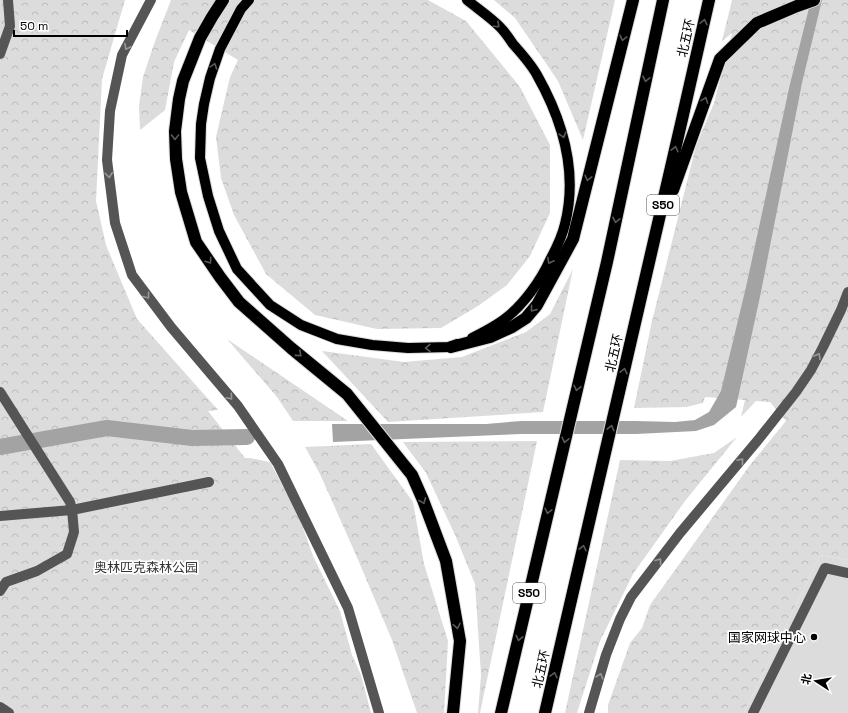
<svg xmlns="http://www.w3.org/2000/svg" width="848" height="713" font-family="'Space Grotesk','Noto Sans SC',sans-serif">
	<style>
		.forest { fill: url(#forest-crowns) }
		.pitch { fill: #dcdcdc }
		.water { fill: #a3a3a3 }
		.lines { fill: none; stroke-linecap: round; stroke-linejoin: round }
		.canal { stroke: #a3a3a3; stroke-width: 16 }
		.major-casing { stroke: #dbdbdb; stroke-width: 12 }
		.highway-casing { stroke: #dbdbdb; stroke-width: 14 }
		.minor { stroke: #555; stroke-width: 10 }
		.major { stroke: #000; stroke-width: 10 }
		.highway { stroke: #000; stroke-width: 12 }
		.oneway { stroke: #595959 }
		.oneway2 { stroke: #999 }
		.poi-dot { fill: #000; stroke: #fff; stroke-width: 1.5 }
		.labels { text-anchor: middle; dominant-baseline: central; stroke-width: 3.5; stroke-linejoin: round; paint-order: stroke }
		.shield { fill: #fff; stroke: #4c4c4c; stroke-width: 1 }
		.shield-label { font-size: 12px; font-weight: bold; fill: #000 }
		.street-label { font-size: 13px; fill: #000; stroke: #fff }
		.park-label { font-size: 13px; fill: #333; stroke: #fff }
		.poi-label { font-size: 13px; fill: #000; stroke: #fff; text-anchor: end }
	</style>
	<defs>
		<pattern id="forest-crowns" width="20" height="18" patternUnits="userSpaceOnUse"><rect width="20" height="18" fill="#dcdcdc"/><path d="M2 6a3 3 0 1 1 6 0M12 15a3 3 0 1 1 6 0" fill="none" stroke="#bbb"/></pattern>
	</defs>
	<rect width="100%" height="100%" fill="#fff"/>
	<g class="forest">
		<path d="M0 0H125L102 79 96 201 106 245 137 319 218 410 208 411 245 458H250L270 462 298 514 313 556 340 611 352 655 361 675 371 713H0Z"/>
		<path d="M171 0H428L466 21 520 87 550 145V213L530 256 507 285 478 306 441 328 377 329 315 315 266 274 234 215 221 178 216 137 222 111 230 77 238 60 189 30 174 62 165 110 140 130 139 106 143 77 154 44Z"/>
		<path d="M494 0H615L583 140 558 81 515 18Z"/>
		<path d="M732 0H848V560L820 555 744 713H608V705L630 643 642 628 650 605 750 465 786 421 770 402 756 401 741 417 745 400 705 397 703 403 686 407 634 408 652 321 696 146 714 103 732 33 722 41Z"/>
		<path d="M573 269 543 412 388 422 322 351 404 362 462 357 526 332 550 314Z"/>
		<path d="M227 339 348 421H293L277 397Z"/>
		<path d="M737 437 685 501 633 574 600 641 577 713H565L620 460 670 461 714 453Z"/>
		<path d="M537 441 480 713H478L481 675 475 584 456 537 426 473 403 442Z"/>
		<path d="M371 444 413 502 424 564 448 641 444 713H417L392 640 356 555 320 474 305 447Z"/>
	</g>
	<path class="pitch" d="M820 555 848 560V713H744Z"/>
	<path class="water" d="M811 0H822L802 83 761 292 736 407 714 425 696 431 636 434H522L333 442 332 424H486L521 421H635L675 422 695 420 709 412 721 391 746 287 790 84Z"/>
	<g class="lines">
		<path class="canal" d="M0 447 107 428 192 438 247 437"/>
		<defs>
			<g id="major">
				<path d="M249 0 241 9 220 49 210 78 204 104 201 124 200 158 208 196 219 231 237 269 270 305 301 325 337 339 372 345 408 348 451 347 457 344"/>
				<path d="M467 0C478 9 490 17 500 27 505 32 509 38 513 44 522 54 531 64 537 75 563 121 578 172 565 224 562 237 556 249 550 260 541 280 524 304 506 318 496 326 484 332 472 338"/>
			</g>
			<g id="highway">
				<path d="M223 0 212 17 200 38 183 81 179 99 175 131 176 159 181 192 196 242 220 277 239 302 291 348 347 394 412 475 423 500 446 561 460 641 453 713"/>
				<path d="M673 190 720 59 757 23 797 6 814 0"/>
				<path d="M451 347 490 337 512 327 526 318 537 305 573 239 633 0"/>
				<path d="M501 713 607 262 663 0"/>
				<path d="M545 713 683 115 709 0"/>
			</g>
		</defs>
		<use href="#major" class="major-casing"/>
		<use href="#highway" class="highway-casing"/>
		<g class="minor">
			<path d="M151 0 122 55 110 111 107 160 115 223 132 275 171 327 238 406 278 464 348 608 379 713"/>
			<path d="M0 54 10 26 8 0"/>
			<path d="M0 392 70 502 72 510 74 532 67 554 37 571 6 582 0 591"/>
			<path d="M0 516 72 510 209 482"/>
			<path d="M0 707 9 713"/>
			<path d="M589 713 606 655 620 619 631 597 680 533 758 440 796 392 811 370 823 347 841 310 848 292"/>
			<path d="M753 713 825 568 848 573"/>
		</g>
		<use href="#major" class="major"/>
		<use href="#highway" class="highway"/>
	</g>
	<defs><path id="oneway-chevron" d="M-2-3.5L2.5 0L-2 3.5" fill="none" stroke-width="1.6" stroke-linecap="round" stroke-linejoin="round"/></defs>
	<g class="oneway">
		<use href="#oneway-chevron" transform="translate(704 22) rotate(-77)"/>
		<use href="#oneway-chevron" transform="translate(497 25) rotate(43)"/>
		<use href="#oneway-chevron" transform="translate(623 38) rotate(104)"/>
		<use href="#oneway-chevron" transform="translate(214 66) rotate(-72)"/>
		<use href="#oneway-chevron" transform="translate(646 79) rotate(102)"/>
		<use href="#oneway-chevron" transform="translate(705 100) rotate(-70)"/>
		<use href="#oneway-chevron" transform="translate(563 135) rotate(74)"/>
		<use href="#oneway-chevron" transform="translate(175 137) rotate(90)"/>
		<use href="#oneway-chevron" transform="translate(675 149) rotate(-77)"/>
		<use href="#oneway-chevron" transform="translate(588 178) rotate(104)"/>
		<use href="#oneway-chevron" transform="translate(616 220) rotate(102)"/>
		<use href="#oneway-chevron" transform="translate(209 261) rotate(56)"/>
		<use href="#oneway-chevron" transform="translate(550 261) rotate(117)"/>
		<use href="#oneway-chevron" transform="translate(533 309) rotate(129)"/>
		<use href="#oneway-chevron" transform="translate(428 348) rotate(179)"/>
		<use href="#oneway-chevron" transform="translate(299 354) rotate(40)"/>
		<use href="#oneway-chevron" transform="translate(624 371) rotate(-77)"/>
		<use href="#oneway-chevron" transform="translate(577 388) rotate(103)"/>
		<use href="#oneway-chevron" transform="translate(611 428) rotate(-77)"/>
		<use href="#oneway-chevron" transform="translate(565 440) rotate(103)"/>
		<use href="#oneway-chevron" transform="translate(423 501) rotate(68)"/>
		<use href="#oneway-chevron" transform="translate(548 511) rotate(103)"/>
		<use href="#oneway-chevron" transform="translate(583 548) rotate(-77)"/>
		<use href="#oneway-chevron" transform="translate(457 626) rotate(80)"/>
		<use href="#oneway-chevron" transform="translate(519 638) rotate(103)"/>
		<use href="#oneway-chevron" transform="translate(554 675) rotate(-77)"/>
	</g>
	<g class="oneway2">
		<use href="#oneway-chevron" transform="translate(127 47) rotate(117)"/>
		<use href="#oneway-chevron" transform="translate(109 175) rotate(83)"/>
		<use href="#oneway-chevron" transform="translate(147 296) rotate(53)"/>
		<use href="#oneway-chevron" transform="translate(818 356) rotate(-61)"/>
		<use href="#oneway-chevron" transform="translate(230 397) rotate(49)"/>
		<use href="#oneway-chevron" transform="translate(741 461) rotate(-50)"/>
		<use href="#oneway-chevron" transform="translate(659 561) rotate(-53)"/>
		<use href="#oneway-chevron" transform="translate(600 676) rotate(-74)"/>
	</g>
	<circle class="poi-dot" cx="814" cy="637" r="4"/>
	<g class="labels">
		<g class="shield">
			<rect x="647" y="195" width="32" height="20" rx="3"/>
			<rect x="513" y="583" width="32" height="20" rx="3"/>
		</g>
		<g class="shield-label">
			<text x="663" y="205">S50</text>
			<text x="529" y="593">S50</text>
		</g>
		<g class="street-label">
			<text transform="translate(686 38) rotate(-77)">北五环</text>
			<text transform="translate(614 353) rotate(-77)">北五环</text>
			<text transform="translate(541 669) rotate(-77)">北五环</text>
		</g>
		<g class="park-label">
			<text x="146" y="567">奥林匹克森林公园</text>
		</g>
		<g class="poi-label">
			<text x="806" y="637">国家网球中心</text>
		</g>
	</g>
	<g transform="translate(816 681) rotate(282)" stroke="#ffffff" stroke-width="3" paint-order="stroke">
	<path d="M0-3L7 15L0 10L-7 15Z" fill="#000000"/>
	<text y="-6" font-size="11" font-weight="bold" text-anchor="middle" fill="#000000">北</text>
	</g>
	<path d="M14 30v6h113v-6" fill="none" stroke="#000000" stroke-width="2"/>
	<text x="20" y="30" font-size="12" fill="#000000" stroke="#ffffff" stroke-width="3" paint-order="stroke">50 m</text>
</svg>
